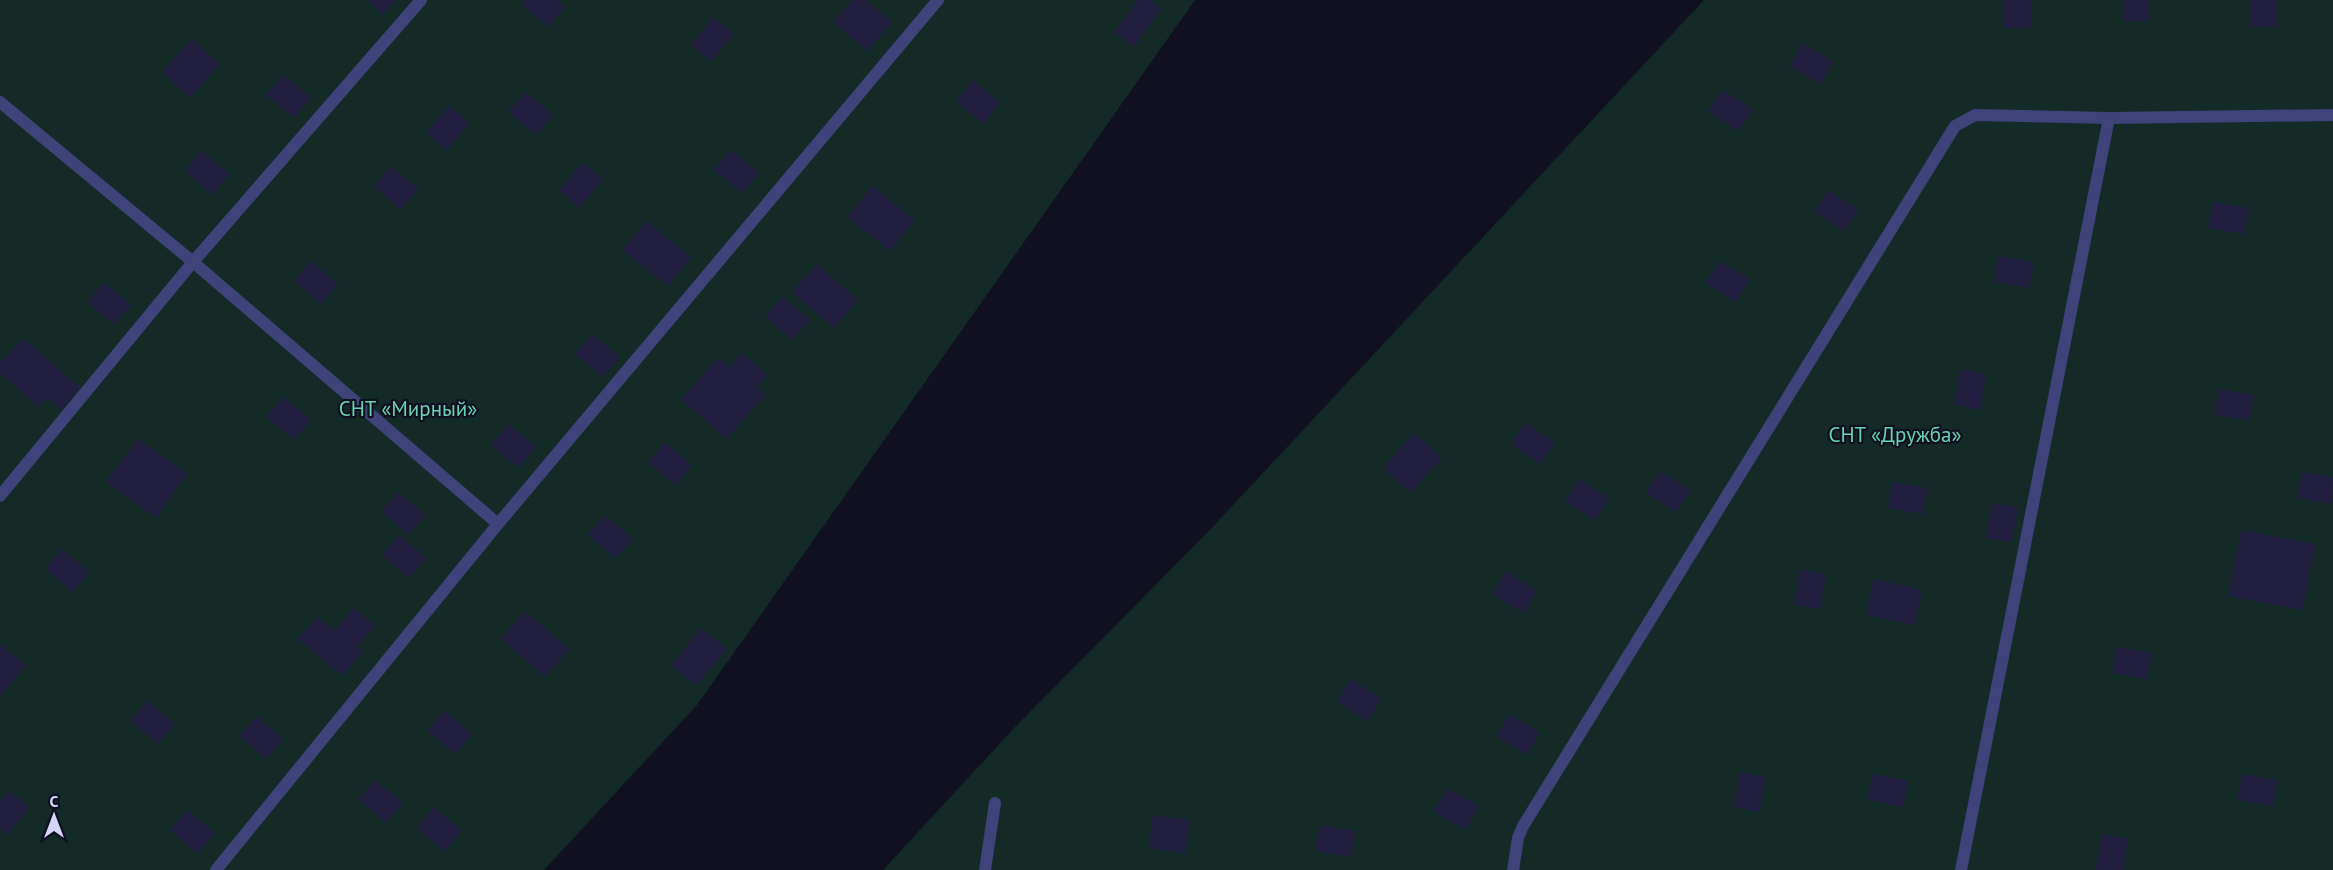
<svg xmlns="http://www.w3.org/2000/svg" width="2333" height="870" font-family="'PT Sans',sans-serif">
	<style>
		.green { fill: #132a27 }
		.building { fill: #221e3f }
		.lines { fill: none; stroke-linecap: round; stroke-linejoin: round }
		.lane { stroke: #40427a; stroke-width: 12 }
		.labels { text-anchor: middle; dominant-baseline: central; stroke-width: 4.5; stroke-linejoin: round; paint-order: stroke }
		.park-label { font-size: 21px; fill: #68d2af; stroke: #111020 }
	</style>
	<rect width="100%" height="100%" fill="#111020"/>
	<g class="green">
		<path d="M0 0H1195L697 705 544 870H0Z"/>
		<path d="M1704 0H2333V870H883L1016 726 1207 533Z"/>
	</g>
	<g class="building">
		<path d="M368 0H396L383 14Z"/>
		<path d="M524 0H557L565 7 548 27 521 4Z"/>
		<path d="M852 0H865L892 22 867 51 833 22Z"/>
		<path d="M1138 0H1149L1161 9 1134 47 1114 32Z"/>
		<rect x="2004" y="0" width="27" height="28"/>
		<rect x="2123" y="0" width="26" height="21"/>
		<rect x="2250" y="0" width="27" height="27"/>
		<path d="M713 17 734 34 711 62 691 45Z"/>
		<path d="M192 39 220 64 190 98 162 72Z"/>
		<path d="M1803 43 1834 62 1820 84 1789 66Z"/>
		<path d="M284 75 311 98 294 118 266 95Z"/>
		<path d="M973 80 1000 103 983 124 956 101Z"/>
		<path d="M1722 90 1753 109 1739 131 1708 112Z"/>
		<path d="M526 92 553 115 536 135 508 112Z"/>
		<path d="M449 106 470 123 447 150 426 133Z"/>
		<path d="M731 150 759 173 742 193 714 170Z"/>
		<path d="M202 151 229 174 212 195 185 171Z"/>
		<path d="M582 163 603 179 580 208 559 191Z"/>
		<path d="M391 166 418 189 401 210 374 187Z"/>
		<path d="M872 186 915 220 890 251 847 217Z"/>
		<path d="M1828 190 1858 209 1844 231 1814 212Z"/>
		<path d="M2213 202 2249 208 2244 234 2208 228Z"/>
		<path d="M646 221 691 257 668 286 622 250Z"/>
		<path d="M1998 256 2034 262 2029 288 1994 282Z"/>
		<path d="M311 261 338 284 321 304 294 281Z"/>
		<path d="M1720 261 1750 279 1736 302 1706 283Z"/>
		<path d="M817 264 858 300 834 328 792 292Z"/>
		<path d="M104 282 131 305 114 325 87 302Z"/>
		<path d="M782 297 810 320 792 340 765 317Z"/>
		<path d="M592 334 620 357 603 377 575 354Z"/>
		<path d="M23 338 80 388 61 410 47 398 39 407 0 373V363Z"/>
		<path d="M742 353 767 375 757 387 766 395 726 439 681 399 719 357 729 367Z"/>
		<path d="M1960 369 1986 374 1980 410 1954 405Z"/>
		<path d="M2218 389 2254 395 2249 420 2214 415Z"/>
		<path d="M284 397 311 420 294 440 266 417Z"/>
		<path d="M1525 423 1555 442 1541 464 1511 445Z"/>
		<path d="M508 424 536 447 518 468 491 445Z"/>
		<path d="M1414 433 1442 458 1410 493 1383 468Z"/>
		<path d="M138 439 187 473 156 518 106 482Z"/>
		<path d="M665 442 692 466 675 485 648 462Z"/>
		<path d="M1660 471 1691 490 1676 512 1646 493Z"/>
		<path d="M2302 472 2333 477 2332 504 2297 498Z"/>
		<path d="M1579 479 1609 498 1595 520 1565 502Z"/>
		<path d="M1892 482 1928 488 1923 514 1888 508Z"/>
		<path d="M398 492 426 515 408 535 381 511Z"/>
		<path d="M1992 503 2018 507 2012 542 1986 538Z"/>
		<path d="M605 515 633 539 615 558 588 535Z"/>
		<path d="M2241 530 2315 544 2303 610 2228 596Z"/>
		<path d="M399 535 427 558 409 578 382 555Z"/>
		<path d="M62 549 89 572 72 592 45 568Z"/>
		<path d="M1800 570 1826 574 1820 609 1794 605Z"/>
		<path d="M1506 571 1537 591 1523 613 1493 594Z"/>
		<path d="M1874 579 1922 590 1914 625 1866 615Z"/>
		<path d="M354 608 375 626 357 647 363 652 342 676 298 639 317 617 334 631Z"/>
		<path d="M525 611 569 649 545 677 501 639Z"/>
		<path d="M701 628 727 649 696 686 671 665Z"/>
		<path d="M0 644 26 665 0 697Z"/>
		<path d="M2117 647 2152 653 2147 679 2112 673Z"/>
		<path d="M1351 679 1381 699 1367 721 1337 702Z"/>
		<path d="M147 701 175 724 158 744 130 721Z"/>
		<path d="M444 710 472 734 455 754 427 731Z"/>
		<path d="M1510 714 1540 733 1526 755 1496 736Z"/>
		<path d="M256 716 284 739 266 759 239 736Z"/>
		<path d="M1739 772 1766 777 1759 812 1734 807Z"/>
		<path d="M1872 774 1908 781 1903 807 1868 800Z"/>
		<path d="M2242 774 2277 780 2273 806 2237 800Z"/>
		<path d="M375 780 403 803 386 823 358 799Z"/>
		<path d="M1448 788 1479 807 1465 830 1434 811Z"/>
		<path d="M9 791 30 807 7 835 0 829V802Z"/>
		<path d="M434 807 462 831 444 851 417 828Z"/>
		<path d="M187 810 215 833 197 854 170 830Z"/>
		<path d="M1153 815 1190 820 1185 853 1149 848Z"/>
		<path d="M1320 825 1355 831 1351 857 1315 851Z"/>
		<path d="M2102 834 2128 839 2123 870H2096Z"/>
	</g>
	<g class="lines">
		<g class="lane">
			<path d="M0 102 193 262 498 524"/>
			<path d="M0 496 193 262 421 0"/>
			<path d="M216 870 498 524 938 0"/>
			<path d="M985 870 995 803"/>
			<path d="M1513 870 1518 838 1523 826 1955 126 1975 115 2109 118 2333 115"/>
			<path d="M1961 870 2109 118"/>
		</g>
	</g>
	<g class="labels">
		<g class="park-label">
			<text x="408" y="408">СНТ «Мирный»</text>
			<text x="1895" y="434">СНТ «Дружба»</text>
		</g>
	</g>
	<g transform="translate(54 816)" stroke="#111020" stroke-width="4.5" paint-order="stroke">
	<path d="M0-4.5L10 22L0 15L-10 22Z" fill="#d5d4fa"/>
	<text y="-9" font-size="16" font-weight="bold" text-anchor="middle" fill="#d5d4fa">С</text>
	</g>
</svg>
